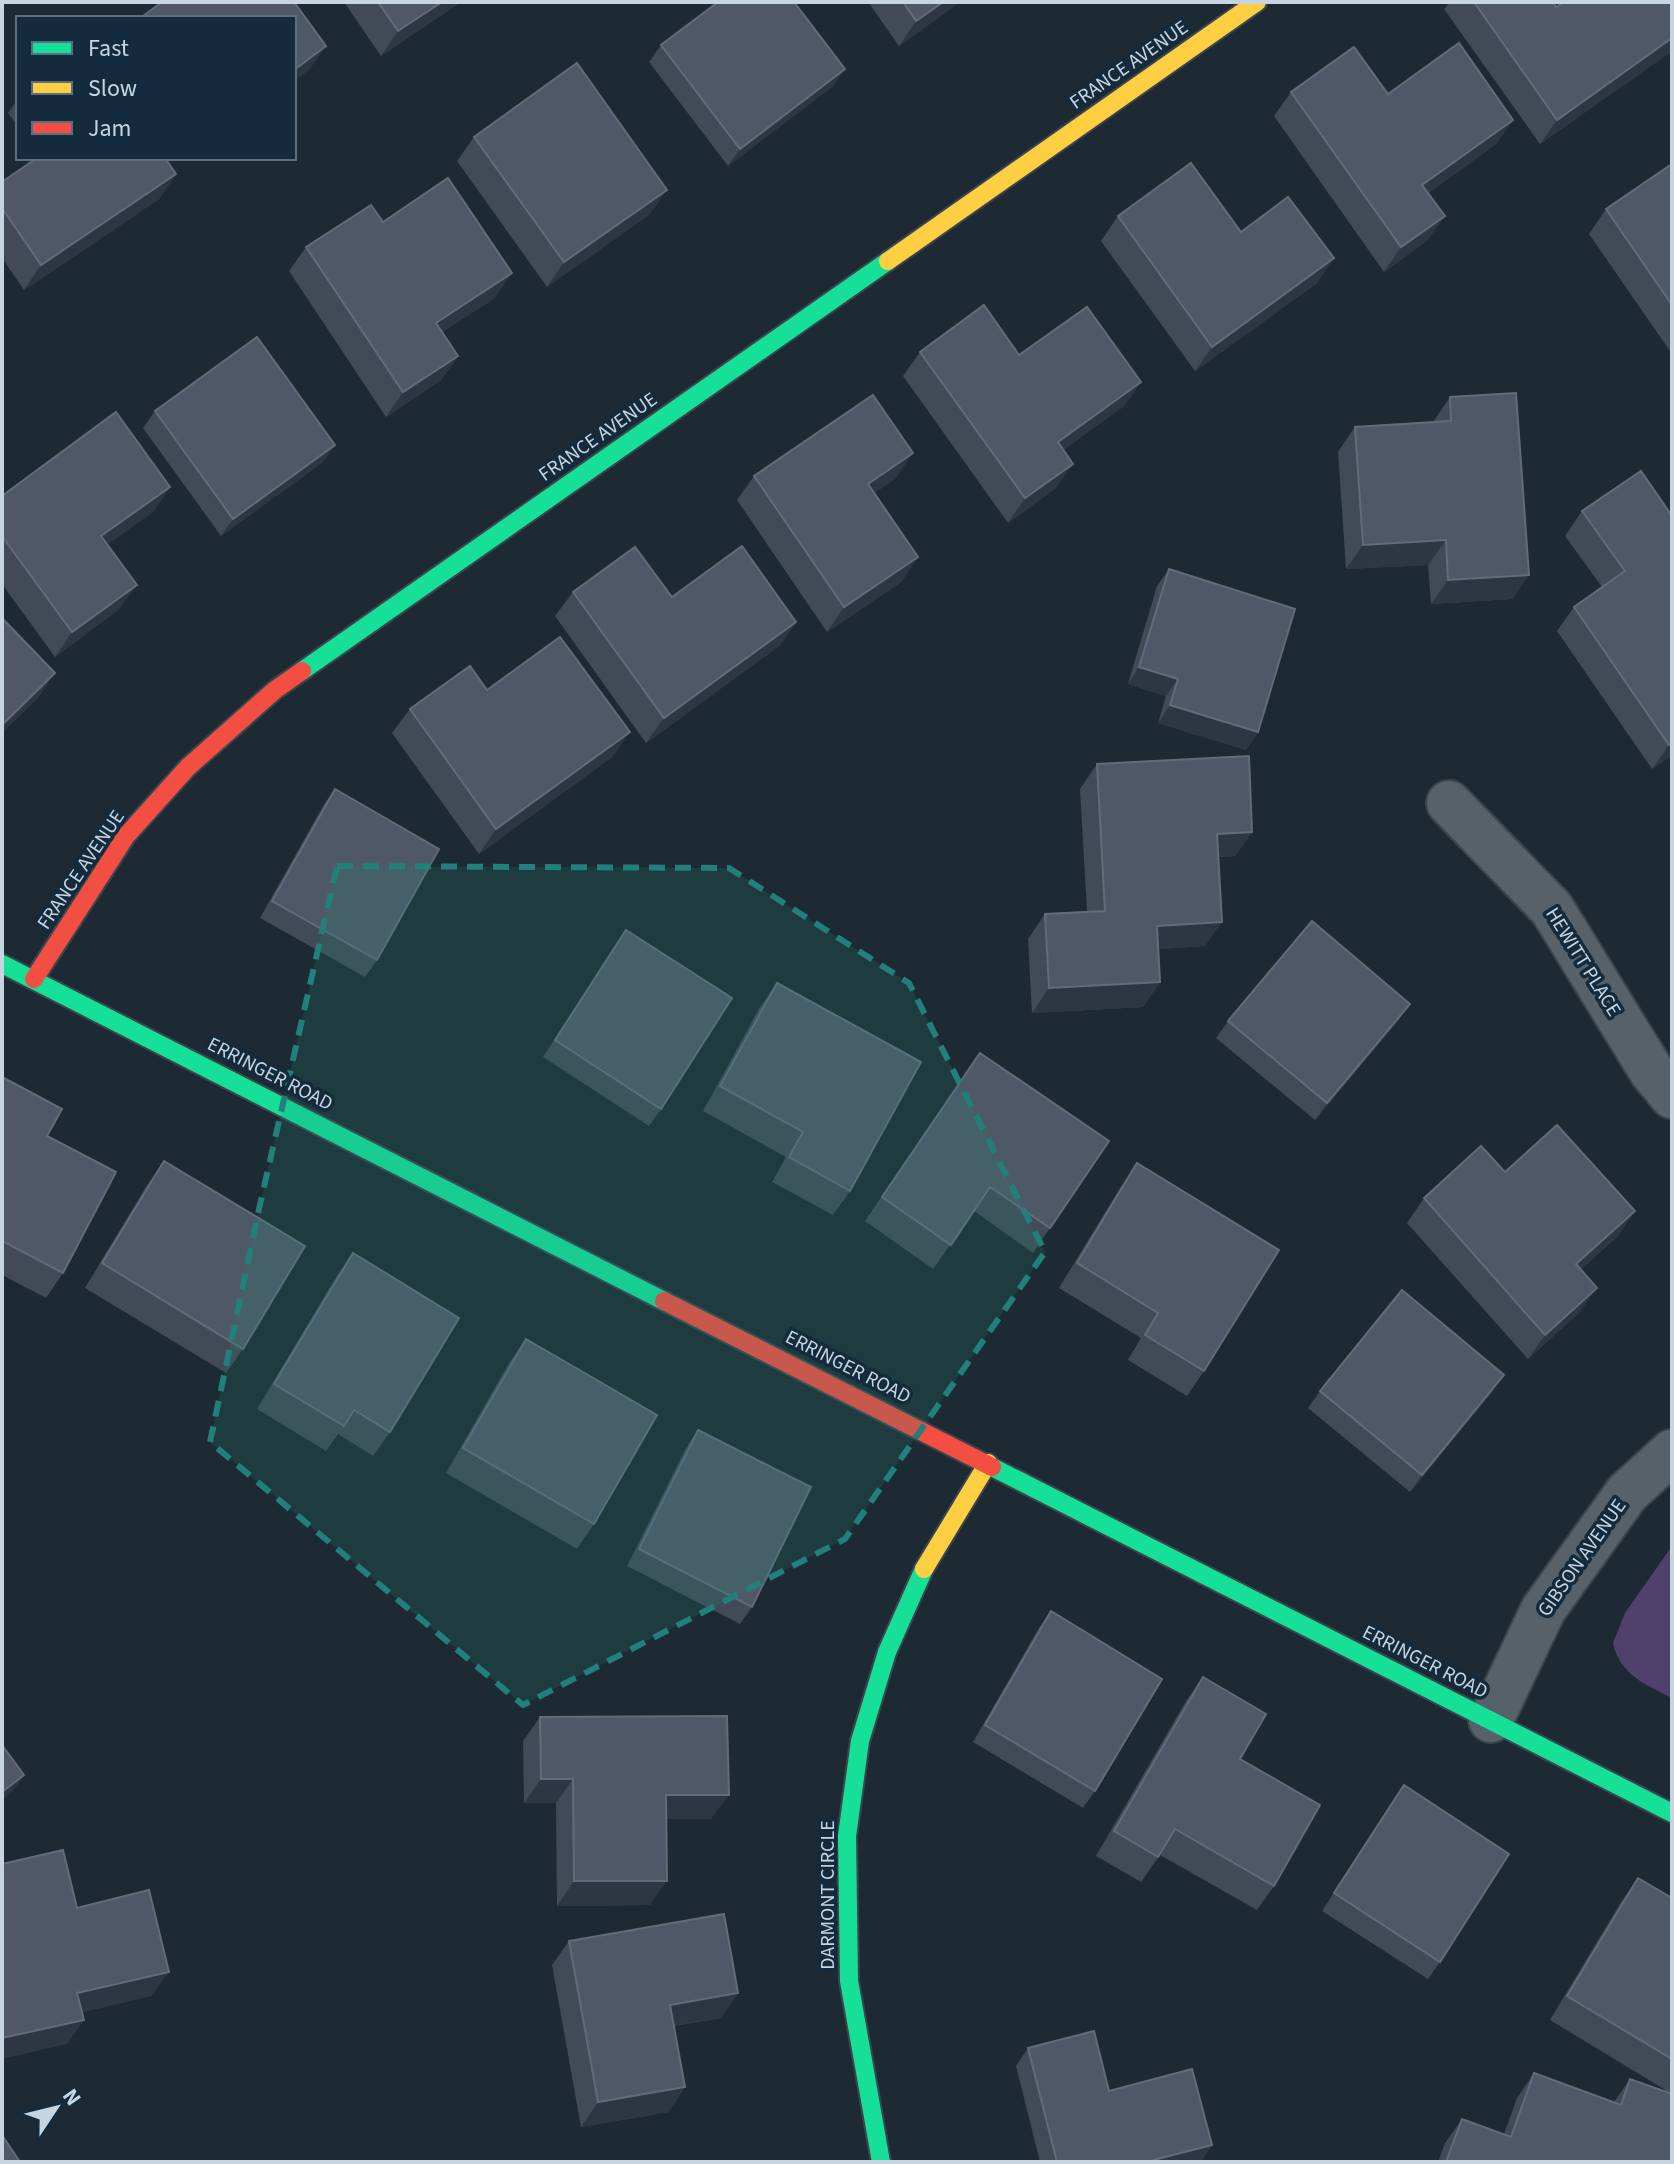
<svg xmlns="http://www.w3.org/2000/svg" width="1674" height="2164" font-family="'Source Sans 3',sans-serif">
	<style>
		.green { fill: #50406c }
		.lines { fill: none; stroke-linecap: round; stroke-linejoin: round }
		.street-casing { stroke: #3b454e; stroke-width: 48 }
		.fast-casing { stroke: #3b454e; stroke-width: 22 }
		.slow-casing { stroke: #3b454e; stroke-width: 22 }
		.jam-casing { stroke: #3b454e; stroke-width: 22 }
		.street { stroke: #576169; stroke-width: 44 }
		.fast { stroke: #16e098; stroke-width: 18 }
		.slow { stroke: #ffcf43; stroke-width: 18 }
		.jam { stroke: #f24e42; stroke-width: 18 }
		.wall { fill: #414a57 }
		.shaded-wall { fill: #2d3743 }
		.building { fill: #4f5866; stroke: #626c79; stroke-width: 2 }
		.marked { fill: #21807a; fill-opacity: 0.2; stroke: #21807a; stroke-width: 6; stroke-dasharray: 16 10; stroke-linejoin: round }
		.labels { text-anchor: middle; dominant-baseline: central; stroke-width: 7; stroke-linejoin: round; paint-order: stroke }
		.street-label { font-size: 20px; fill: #c7d5e1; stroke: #132b3d }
	</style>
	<rect width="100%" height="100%" fill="#1d2a33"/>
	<path class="green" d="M1672 1546V1698C1645 1684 1620 1675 1613 1643L1625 1613Z"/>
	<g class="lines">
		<defs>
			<g id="street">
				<path d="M1449 803 1552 909 1652 1072 1672 1096"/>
				<path d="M1491 1720 1543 1610 1627 1493 1672 1452"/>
			</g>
			<g id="fast">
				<path d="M302 671 888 261"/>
				<path d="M2 964 664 1301"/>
				<path d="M992 1467 1672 1813"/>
				<path d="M881 2162 849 1981 847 1836 860 1741 887 1652 924 1569"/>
			</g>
			<g id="slow">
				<path d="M888 261 1257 2"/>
				<path d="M924 1569 988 1463"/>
			</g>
			<g id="jam">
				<path d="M34 979 126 836 188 767 275 690 302 671"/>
				<path d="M664 1301 992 1467"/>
			</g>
		</defs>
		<use href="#street" class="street-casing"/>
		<use href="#fast" class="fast-casing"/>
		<use href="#slow" class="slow-casing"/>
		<use href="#jam" class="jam-casing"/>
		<use href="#street" class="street"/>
		<use href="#fast" class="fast"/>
		<use href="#slow" class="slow"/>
		<use href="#jam" class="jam"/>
	</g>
	<g class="wall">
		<path d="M344 2H461L381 56Z"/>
		<path d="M868 2H960L899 46Z"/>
		<path d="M1450 2H1553L1556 7 1672 2V51L1540 144 1444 9Z"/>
		<path d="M661 45 833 86 728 166 649 62Z"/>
		<path d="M1291 92 1388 94 1513 120 1496 144 1428 193V240L1384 272 1274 116Z"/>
		<path d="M18 99V127L8 113Z"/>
		<path d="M474 137 650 214 547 287 457 161Z"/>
		<path d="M1672 164V354L1589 234 1606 209Z"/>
		<path d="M176 174 159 199 24 290 2 258V182Z"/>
		<path d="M1118 216 1241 232 1317 283 1195 371 1101 241Z"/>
		<path d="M383 222 495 298 442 332 458 356 441 380 386 417 289 271 306 247Z"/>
		<path d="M920 352 1019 355 1141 382 1124 406 1063 450 1056 488 1008 523 903 376Z"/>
		<path d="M1450 397 1529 575 1512 599 1431 604 1428 565 1346 569 1338 452 1355 427 1433 422Z"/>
		<path d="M155 411 323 462 221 536 143 428Z"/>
		<path d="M1641 471 1672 755 1652 769 1557 631 1574 607 1602 587 1565 536 1582 511Z"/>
		<path d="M754 476 896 478 874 493 918 557 901 582 827 632 737 500Z"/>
		<path d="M170 487 153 512 107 544 137 585 119 609 55 657 2 584V496Z"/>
		<path d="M1169 569 1258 732 1246 750 1158 723 1166 696 1128 684 1157 586Z"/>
		<path d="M573 592 672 597 796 622 779 646 646 743 555 616Z"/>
		<path d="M487 690 612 757 479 854 392 733 410 709Z"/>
		<path d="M1097 764 1252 832 1235 856 1219 857 1205 946 1158 949 1160 982 1143 1007 1032 1013 1028 939 1045 914 1087 912 1080 789Z"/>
		<path d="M335 789 377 960 365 977 260 918 323 806Z"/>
		<path d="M626 930 661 1109 649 1126 543 1057Z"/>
		<path d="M777 983 850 1191 833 1215 772 1182 786 1157 703 1111 760 1007Z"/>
		<path d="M1410 1004 1398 1021 1315 1120 1216 1038 1228 1021Z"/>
		<path d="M980 1053 1109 1141 1033 1253 974 1211 933 1269 865 1221Z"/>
		<path d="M2 1077 47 1136 63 1273 46 1298 2 1275Z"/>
		<path d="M164 1161 243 1349 226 1373 85 1288 147 1185Z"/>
		<path d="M1137 1163 1204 1371 1187 1396 1128 1360 1141 1338 1059 1288 1120 1188Z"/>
		<path d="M1505 1172 1635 1211 1618 1236 1580 1270V1312L1528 1359 1407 1223 1424 1198Z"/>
		<path d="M353 1253 390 1432 373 1456 338 1434 326 1451 257 1409 336 1277Z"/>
		<path d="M526 1339 594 1524 577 1549 446 1473 509 1363Z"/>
		<path d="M1320 1391 1492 1392 1410 1492 1308 1408Z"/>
		<path d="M698 1430 752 1607 740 1624 627 1566 686 1448Z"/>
		<path d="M1051 1611 1095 1791 1083 1808 973 1742 1039 1628Z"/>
		<path d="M1203 1677 1240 1759 1274 1886 1257 1910 1160 1855 1141 1882 1096 1856 1186 1701Z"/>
		<path d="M540 1717 711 1819H666L650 1905 557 1906 556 1803H524L523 1741Z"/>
		<path d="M1404 1785 1440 1962 1428 1979 1322 1911Z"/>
		<path d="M1638 1878 1672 1898V2094L1550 2020 1621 1902Z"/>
		<path d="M569 1941 721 2018 674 2026 685 2087 668 2112 581 2127 552 1965Z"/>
		<path d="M1028 2048 1212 2145 1200 2162H1040L1016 2066Z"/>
		<path d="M1534 2073 1614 2102 1630 2079 1672 2162H1438L1445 2143 1462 2119 1504 2134 1517 2098Z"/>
	</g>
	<g class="shaded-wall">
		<path d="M442 2H461L381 56 398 31Z"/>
		<path d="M943 2H960L899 46 916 21Z"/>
		<path d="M1672 38V51L1540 144 1557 120Z"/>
		<path d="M326 46 309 70 294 81V70Z"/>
		<path d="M845 69 833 86 728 166 740 149Z"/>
		<path d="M1513 120 1496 144 1405 209 1422 185Z"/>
		<path d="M176 174 159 199 24 290 41 265Z"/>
		<path d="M667 190 650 214 547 287 564 262Z"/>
		<path d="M1445 216 1428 240 1384 272 1401 247Z"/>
		<path d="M1334 258 1317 283 1195 371 1212 347Z"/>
		<path d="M512 273 495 298 419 347 436 323Z"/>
		<path d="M458 356 441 380 386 417 403 392Z"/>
		<path d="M1141 382 1124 406 1040 467 1058 442Z"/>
		<path d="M335 445 323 462 221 536 233 519Z"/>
		<path d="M913 453 896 478 851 508 868 484Z"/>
		<path d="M1073 464 1056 488 1008 523 1025 498Z"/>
		<path d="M170 487 153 512 84 561 101 536Z"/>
		<path d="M1446 540 1428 565 1346 569 1363 545Z"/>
		<path d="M918 557 901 582 827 632 844 607Z"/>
		<path d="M1529 575 1512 599 1431 604 1448 580Z"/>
		<path d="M137 585 119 609 55 657 72 632Z"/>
		<path d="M796 622 779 646 646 743 664 718Z"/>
		<path d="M1139 667 1178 679 1166 696 1128 684Z"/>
		<path d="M55 673 38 698 2 733V725Z"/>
		<path d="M1170 705 1258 732 1246 750 1158 723Z"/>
		<path d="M630 732 612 757 479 854 496 829Z"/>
		<path d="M1672 743V755L1652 769 1669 745Z"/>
		<path d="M1252 832 1235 856 1200 858 1217 834Z"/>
		<path d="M1222 922 1205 946 1140 950 1157 926Z"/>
		<path d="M1160 982 1143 1007 1032 1013 1049 988Z"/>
		<path d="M1410 1004 1398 1021 1315 1120 1327 1103Z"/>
		<path d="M1635 1211 1618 1236 1558 1289 1576 1264Z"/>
		<path d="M1597 1288 1580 1312 1528 1359 1545 1335Z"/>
		<path d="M1504 1375 1492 1392 1410 1492 1422 1475Z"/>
		<path d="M24 1775 12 1792 2 1800V1792Z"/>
		<path d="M541 1779H573L556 1803H524Z"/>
		<path d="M666 1795H729L711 1819H649Z"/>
		<path d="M574 1881H667L650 1905 557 1906Z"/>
		<path d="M169 1972 151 1996 60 2018 77 1993Z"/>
		<path d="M738 1993 721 2018 653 2029 670 2005Z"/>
		<path d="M84 2020 67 2044 2 2059V2038Z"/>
		<path d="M685 2087 668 2112 581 2127 598 2102Z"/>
		<path d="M1212 2145 1200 2162H1146Z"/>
	</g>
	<g class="building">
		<path d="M162 2H294L326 46 294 70V18H145L143 16Z"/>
		<path d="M378 2H442L398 31Z"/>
		<path d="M718 2H794L845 69 740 149 661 45Z"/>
		<path d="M903 2H943L916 21Z"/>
		<path d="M1474 2H1553L1556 7 1564 2H1672V38L1557 120Z"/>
		<path d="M1459 43 1513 120 1422 185 1445 216 1401 247 1291 92 1354 47 1388 94Z"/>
		<path d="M577 63 667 190 564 262 474 137Z"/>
		<path d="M37 158H165L176 174 41 265 2 208V182Z"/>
		<path d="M1191 163 1241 232 1288 197 1334 258 1212 347 1118 216Z"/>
		<path d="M1672 164V305L1606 209Z"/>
		<path d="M448 178 512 273 436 323 458 356 403 392 306 247 371 205 383 222Z"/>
		<path d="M984 305 1019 355 1087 307 1141 382 1058 442 1073 464 1025 498 920 352Z"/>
		<path d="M257 337 335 445 233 519 155 411Z"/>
		<path d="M1516 393 1529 575 1448 580 1446 540 1363 545 1355 427 1451 421 1450 397Z"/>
		<path d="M873 395 913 453 868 484 918 557 844 607 754 476Z"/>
		<path d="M116 412 170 487 101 536 137 585 72 632 2 536V496Z"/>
		<path d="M1641 471 1672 516V743L1669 745 1574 607 1625 571 1582 511Z"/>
		<path d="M742 546 796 622 664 718 573 592 635 547 672 597Z"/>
		<path d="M1169 569 1295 609 1258 732 1170 705 1178 679 1139 667Z"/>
		<path d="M2 618 55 673 2 725Z"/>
		<path d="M560 637 630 732 496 829 410 709 470 666 487 690Z"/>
		<path d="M1249 756 1252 832 1217 834 1222 922 1157 926 1160 982 1049 988 1045 914 1105 911 1097 764Z"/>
		<path d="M335 789 439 849 377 960 272 901Z"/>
		<path d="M1312 921 1410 1004 1327 1103 1228 1021Z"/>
		<path d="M626 930 732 998 661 1109 555 1040Z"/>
		<path d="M777 983 921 1062 850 1191 789 1157 803 1132 720 1086Z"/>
		<path d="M980 1053 1109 1141 1050 1228 990 1187 951 1245 882 1197Z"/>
		<path d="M2 1077 62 1109 47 1136 116 1172 63 1273 2 1241Z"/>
		<path d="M1557 1125 1635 1211 1576 1264 1597 1288 1545 1335 1424 1198 1481 1146 1505 1172Z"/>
		<path d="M164 1161 305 1246 243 1349 102 1263Z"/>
		<path d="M1137 1163 1279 1250 1204 1371 1145 1335 1158 1313 1077 1263Z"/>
		<path d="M353 1253 459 1318 390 1432 354 1410 344 1426 274 1384Z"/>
		<path d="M1402 1290 1504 1375 1422 1475 1320 1391Z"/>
		<path d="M526 1339 657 1415 594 1524 463 1448Z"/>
		<path d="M698 1430 811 1487 752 1607 639 1549Z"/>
		<path d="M1051 1611 1162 1679 1095 1791 985 1725Z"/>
		<path d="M1203 1677 1266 1714 1240 1759 1320 1805 1274 1886 1175 1829 1158 1857 1114 1831Z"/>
		<path d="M727 1716 729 1795H666L667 1881H574L573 1779H541L540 1717Z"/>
		<path d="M2 1745 24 1775 2 1792Z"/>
		<path d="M1404 1785 1509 1854 1440 1962 1334 1893Z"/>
		<path d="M63 1850 77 1908 149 1890 169 1972 77 1993 84 2020 2 2038V1864Z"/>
		<path d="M1638 1878 1672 1898V2059L1567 1996Z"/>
		<path d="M724 1914 738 1993 670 2005 685 2087 598 2102 569 1941Z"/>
		<path d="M1094 2031 1109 2091 1192 2069 1212 2145 1146 2162H1057L1028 2048Z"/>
		<path d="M1534 2073 1621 2105 1630 2079 1672 2094V2162H1446L1462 2119 1511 2137Z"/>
		<path d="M2 2135 20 2162H2Z"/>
	</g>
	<path class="marked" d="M337 866 729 868 909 983 1045 1252 845 1539 523 1705 210 1442 259 1209Z"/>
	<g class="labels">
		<g class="street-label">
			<text transform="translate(1129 65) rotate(-35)">FRANCE AVENUE</text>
			<text transform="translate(598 437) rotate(-35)">FRANCE AVENUE</text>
			<text transform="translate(81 870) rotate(-56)">FRANCE AVENUE</text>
			<text transform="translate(1583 962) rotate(58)">HEWITT PLACE</text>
			<text transform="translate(270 1074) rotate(27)">ERRINGER ROAD</text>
			<text transform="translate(848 1367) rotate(27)">ERRINGER ROAD</text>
			<text transform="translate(1582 1558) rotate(-55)">GIBSON AVENUE</text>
			<text transform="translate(1425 1662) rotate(27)">ERRINGER ROAD</text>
			<text transform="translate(828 1895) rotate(-90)">DARMONT CIRCLE</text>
		</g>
	</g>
	<rect width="1674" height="2164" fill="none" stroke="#c7d5e1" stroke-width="8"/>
	<rect x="16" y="16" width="280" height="144" fill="#132b3d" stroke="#5b6f7f" stroke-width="2"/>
	<rect x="32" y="42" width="40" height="12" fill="#16e098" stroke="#5b6f7f" stroke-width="2"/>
	<text x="88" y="56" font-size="24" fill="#c7d5e1">Fast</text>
	<rect x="32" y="82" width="40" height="12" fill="#ffcf43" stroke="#5b6f7f" stroke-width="2"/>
	<text x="88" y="96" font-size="24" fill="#c7d5e1">Slow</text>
	<rect x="32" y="122" width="40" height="12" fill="#f24e42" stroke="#5b6f7f" stroke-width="2"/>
	<text x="88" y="136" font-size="24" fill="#c7d5e1">Jam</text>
	<g transform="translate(56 2108) rotate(55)" stroke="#132b3d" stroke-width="6" paint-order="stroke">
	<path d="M0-6L14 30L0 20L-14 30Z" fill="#c7d5e1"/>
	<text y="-12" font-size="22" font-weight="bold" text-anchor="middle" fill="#c7d5e1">N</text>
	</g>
</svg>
